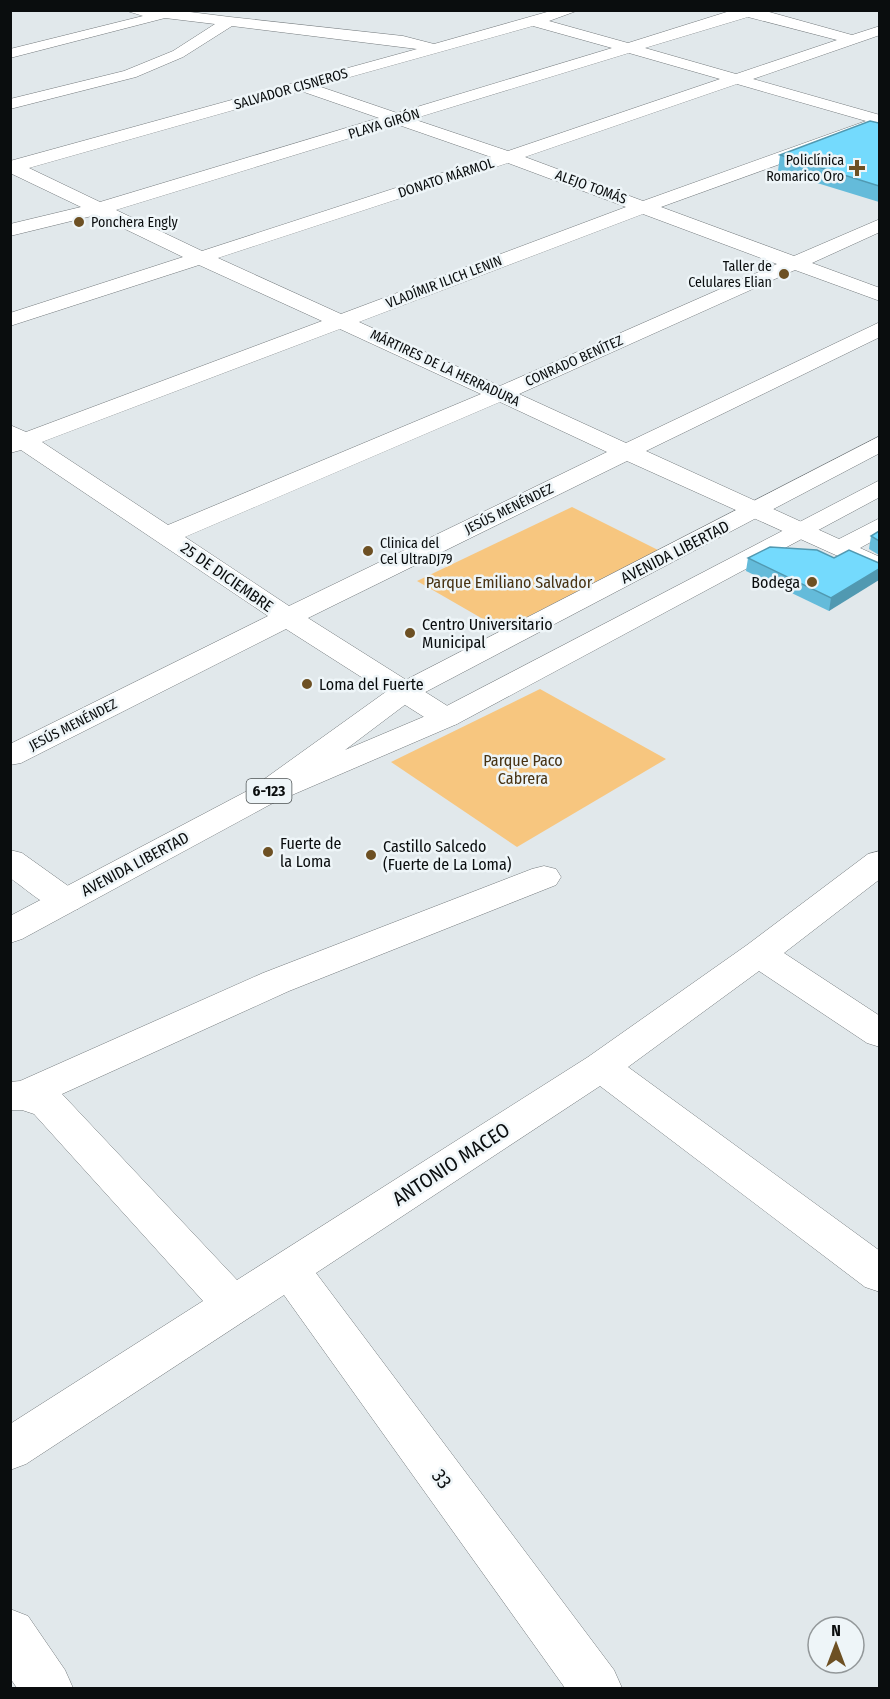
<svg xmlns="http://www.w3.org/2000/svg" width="890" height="1699" font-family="'Fira Sans Condensed',sans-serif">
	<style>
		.green { fill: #f7c67f }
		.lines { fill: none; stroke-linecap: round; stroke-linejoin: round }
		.minor-casing { stroke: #747a7d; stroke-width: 1 }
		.major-casing { stroke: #747a7d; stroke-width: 1 }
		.minor { fill: #fff; fill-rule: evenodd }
		.major { fill: #fff; fill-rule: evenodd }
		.wall { fill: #64bbda }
		.shaded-wall { fill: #5199b1 }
		.building { fill: #74dafd; stroke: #5199b1; stroke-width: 1.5 }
		.poi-dot { fill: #6d5023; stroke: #eef5f8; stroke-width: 2 }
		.labels { text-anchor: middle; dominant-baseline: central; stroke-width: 5; stroke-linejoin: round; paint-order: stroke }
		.far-street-label { font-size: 14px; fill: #0a0d0e; stroke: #eef5f8 }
		.far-poi-label { font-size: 14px; fill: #0a0d0e; stroke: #eef5f8; text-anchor: end }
		.shield { fill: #eef5f8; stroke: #4e5354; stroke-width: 1.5 }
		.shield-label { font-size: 15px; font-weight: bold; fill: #0a0d0e }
		.street-label { font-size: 16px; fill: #0a0d0e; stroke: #eef5f8 }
		.park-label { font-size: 16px; fill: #473212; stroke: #eef5f8 }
		.poi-label { font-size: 16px; fill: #0a0d0e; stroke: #eef5f8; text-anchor: start }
		.near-street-label { font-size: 20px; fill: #0a0d0e; stroke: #eef5f8 }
	</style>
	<rect width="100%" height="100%" fill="#e1e8eb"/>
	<g class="green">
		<path d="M572 507 658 550 502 630 417 581Z"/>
		<path d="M540 689 666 759 517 847 391 762Z"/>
	</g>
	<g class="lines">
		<defs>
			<g id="minor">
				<path d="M124 10H174L230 17 403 36 434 44 554 10H579L549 21 628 43 733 10H762L852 35 880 26V35L753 79 880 115V128L661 207 794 256 880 219V232L812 263 880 288V301L795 270 519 394 626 443 880 322V337L646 451 839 539 880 518V537L860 548 880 557V575L627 461 308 618 457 712 461 718 457 724 446 727 435 724 286 629 21 763 10 765V744L268 616 21 450 10 453V425L26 432 322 321 199 265 10 326V313L183 257 96 215 10 236V224L81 207 10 173V161L417 49 232 26 183 57 136 77 10 109V99L124 71 173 51 215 24 165 18 10 58V49L143 16ZM748 17 837 40 736 74 645 48ZM533 26 612 48 397 113 318 86ZM629 53 720 79 508 151 413 119ZM737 84 866 121 643 201 525 157ZM301 91 379 118 100 202 29 168ZM396 124 491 157 202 251 116 210ZM508 163 626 207 341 314 218 258ZM643 214 777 264 500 386 359 322ZM340 329 481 394 168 525 42 442ZM500 402 607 452 289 606 185 537Z"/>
				<path d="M10 850 22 853 78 893 83 901 78 909C52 916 31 892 10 878Z"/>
				<path d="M880 851V879L784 953 880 1016V1047L867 1043 759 971 628 1067 880 1251V1292L865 1287 600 1086 316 1273 614 1670 622 1688H565L284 1295 26 1464 10 1470V1424L203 1301 34 1114 22 1110H10V1082L20 1081 263 973 532 869 544 866 556 869 561 877 556 885 289 991 62 1094 237 1280 588 1057 747 945 868 854Z"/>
				<path d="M10 1609 28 1616 65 1670 73 1688H17L10 1678Z"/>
			</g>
			<path id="major" d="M880 436V453L414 698 345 750 435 712 880 480V497L457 724 271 804 22 939 10 943V916L249 790 394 686Z"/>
		</defs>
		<use href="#minor" class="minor-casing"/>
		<use href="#major" class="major-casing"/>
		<use href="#minor" class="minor"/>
		<use href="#major" class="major"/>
	</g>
	<g class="wall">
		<path d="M879 123V202L778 171 780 155Z"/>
		<path d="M879 531V555L869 549 871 536Z"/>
		<path d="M748 558H834L879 563 829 611 746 571Z"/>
	</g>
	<path class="shaded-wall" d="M879 569V580L829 611 831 598Z"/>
	<g class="building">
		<path d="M870 121 879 123V186L780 155Z"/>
		<path d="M879 531V541L871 536Z"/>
		<path d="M770 547 817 550 834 558 849 550 879 563V569L831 598 748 558Z"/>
	</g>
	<g class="poi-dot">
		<path d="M854 159h6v6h6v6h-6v6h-6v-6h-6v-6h6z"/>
		<circle cx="79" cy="222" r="6"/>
		<circle cx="784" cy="274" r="6"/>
		<circle cx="368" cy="551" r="6"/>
		<circle cx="812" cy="582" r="6"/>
		<circle cx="410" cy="633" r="6"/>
		<circle cx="307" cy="684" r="6"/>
		<circle cx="268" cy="852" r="6"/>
		<circle cx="371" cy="855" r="6"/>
	</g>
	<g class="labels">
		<g class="far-street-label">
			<text transform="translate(291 89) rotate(-16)">SALVADOR CISNEROS</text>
			<text transform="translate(384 124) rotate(-17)">PLAYA GIRÓN</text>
			<text transform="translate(446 178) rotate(-18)">DONATO MÁRMOL</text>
			<text transform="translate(591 187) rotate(20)">ALEJO TOMÁS</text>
			<text transform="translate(444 282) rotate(-21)">VLADÍMIR ILICH LENIN</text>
			<text transform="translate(574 361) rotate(-24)">CONRADO BENÍTEZ</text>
			<text transform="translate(445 368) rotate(25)">MÁRTIRES DE LA HERRADURA</text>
			<text transform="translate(509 509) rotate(-26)">JESÚS MENÉNDEZ</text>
			<text transform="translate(73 725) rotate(-27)">JESÚS MENÉNDEZ</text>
		</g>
		<g class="far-poi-label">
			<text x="844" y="160">Policlínica<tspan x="844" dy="16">Romarico Oro</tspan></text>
			<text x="91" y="222" text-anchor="start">Ponchera Engly</text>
			<text x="772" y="266">Taller de<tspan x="772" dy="16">Celulares Elian</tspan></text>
			<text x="380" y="543" text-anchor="start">Clinica del<tspan x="380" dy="16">Cel UltraDJ79</tspan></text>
		</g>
		<rect class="shield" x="246.5" y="779" width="45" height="24" rx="4.5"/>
		<g class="shield-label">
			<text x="269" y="791">6-123</text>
		</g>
		<g class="street-label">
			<text transform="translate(675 552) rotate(-27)">AVENIDA LIBERTAD</text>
			<text transform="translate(227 577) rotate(35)">25 DE DICIEMBRE</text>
			<text transform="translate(135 864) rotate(-28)">AVENIDA LIBERTAD</text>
		</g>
		<g class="park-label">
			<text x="509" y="582">Parque Emiliano Salvador</text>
			<text x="523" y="760">Parque Paco<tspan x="523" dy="18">Cabrera</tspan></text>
		</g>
		<g class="poi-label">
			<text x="800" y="582" text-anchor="end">Bodega</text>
			<text x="422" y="624">Centro Universitario<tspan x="422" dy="18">Municipal</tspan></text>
			<text x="319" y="684">Loma del Fuerte</text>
			<text x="280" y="843">Fuerte de<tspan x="280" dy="18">la Loma</tspan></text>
			<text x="383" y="846">Castillo Salcedo<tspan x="383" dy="18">(Fuerte de La Loma)</tspan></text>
		</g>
		<g class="near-street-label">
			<text transform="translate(451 1164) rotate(-33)">ANTONIO MACEO</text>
			<text transform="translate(442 1479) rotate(54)">33</text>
		</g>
	</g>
	<rect width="890" height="1699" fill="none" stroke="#0a0d0e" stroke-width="24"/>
	<g transform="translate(836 1645)"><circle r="28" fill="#eef5f8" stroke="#93989a" stroke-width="1.5"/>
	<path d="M0-4.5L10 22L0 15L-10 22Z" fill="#6d5023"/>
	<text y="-9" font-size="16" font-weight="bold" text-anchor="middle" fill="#0a0d0e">N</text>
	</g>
</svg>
